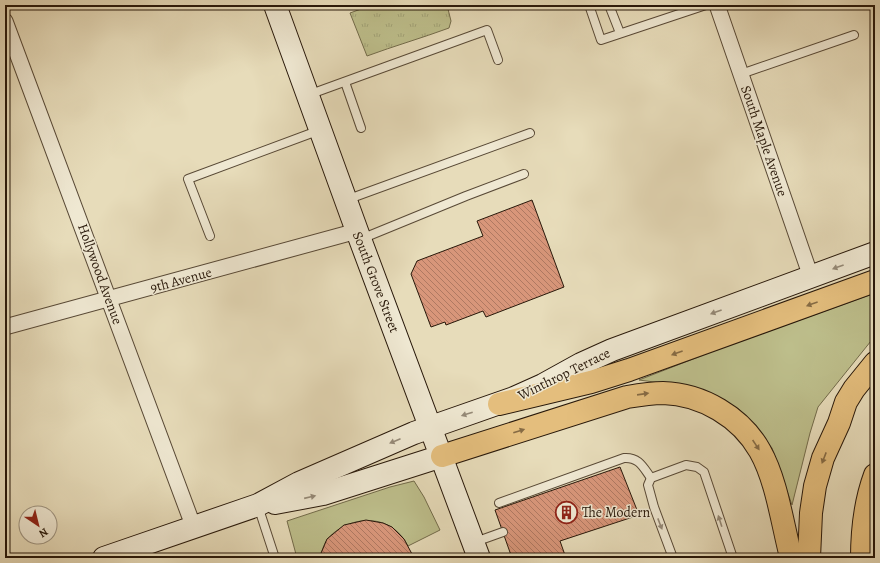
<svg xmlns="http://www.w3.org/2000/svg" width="880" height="563" font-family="Alegreya,serif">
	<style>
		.green { fill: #bdbe8b; stroke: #726b4a }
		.park { fill: url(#park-tufts); stroke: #726b4a }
		.building { fill: url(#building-back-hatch); stroke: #28180a }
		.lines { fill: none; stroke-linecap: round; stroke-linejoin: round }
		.lane-casing { stroke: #584936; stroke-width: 10 }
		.street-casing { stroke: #584936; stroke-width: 17 }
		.secondary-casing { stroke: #28180a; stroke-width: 24 }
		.highway-casing { stroke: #28180a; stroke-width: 24 }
		.lane { stroke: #efe8d2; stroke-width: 8 }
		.street { stroke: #efe8d2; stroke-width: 15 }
		.secondary { stroke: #efe8d2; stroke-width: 22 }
		.highway { stroke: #e4be7d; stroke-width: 22 }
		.oneway { fill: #958a78 }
		.oneway2 { fill: #866b44 }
		.labels { text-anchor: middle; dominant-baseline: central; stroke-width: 3; stroke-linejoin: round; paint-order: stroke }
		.street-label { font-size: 14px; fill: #28180a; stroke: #efe8d2 }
		.poi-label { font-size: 14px; fill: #28180a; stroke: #efe8d2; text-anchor: start }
	</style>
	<defs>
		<pattern id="park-tufts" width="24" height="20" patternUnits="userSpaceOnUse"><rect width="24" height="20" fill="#bdbe8b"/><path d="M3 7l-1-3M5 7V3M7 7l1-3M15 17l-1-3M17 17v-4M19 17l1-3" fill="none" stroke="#a2a377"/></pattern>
		<pattern id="building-back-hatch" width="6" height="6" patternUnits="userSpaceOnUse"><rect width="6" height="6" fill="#d8967a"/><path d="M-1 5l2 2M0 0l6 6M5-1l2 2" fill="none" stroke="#af7962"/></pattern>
	</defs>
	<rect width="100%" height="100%" fill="#e7dcba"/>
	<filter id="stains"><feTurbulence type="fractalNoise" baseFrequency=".005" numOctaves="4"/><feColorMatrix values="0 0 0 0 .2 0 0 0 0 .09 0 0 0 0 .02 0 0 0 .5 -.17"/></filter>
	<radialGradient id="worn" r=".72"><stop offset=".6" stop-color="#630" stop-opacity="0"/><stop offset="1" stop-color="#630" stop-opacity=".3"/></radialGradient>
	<g class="green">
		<path d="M875 293V336L818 407 810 433 792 505 772 448 739 409 692 387 639 380 711 352Z"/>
		<path d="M414 481 424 497 440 530 408 546C392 513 351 514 328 538 324 543 322 552 319 558H297L287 521 390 487Z"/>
	</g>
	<path class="park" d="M372 5H447L451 21 449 28C422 38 394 46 367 56L350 13Z"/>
	<g class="building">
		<path d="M532 200 564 287 486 317 483 311 446 325 445 322 431 327 411 274 417 261 483 236 477 221Z"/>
		<path d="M620 467 639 515 560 541 566 558H512L495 510Z"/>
		<path d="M366 520 383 523 392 527 404 539 412 554V558H319L327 539 344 525Z"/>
	</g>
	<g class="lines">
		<defs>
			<g id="lane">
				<path d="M589 5 601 40 706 5"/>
				<path d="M609 5 620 33"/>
				<path d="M741 74 854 35"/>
				<path d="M345 82 361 128"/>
				<path d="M308 95 487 30 498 60"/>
				<path d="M346 200 530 133"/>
				<path d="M210 236 188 179 320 130"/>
				<path d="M361 239 466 196 524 174"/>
				<path d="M499 503 624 458C639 457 643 467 651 478"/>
				<path d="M258 506 275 558"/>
				<path d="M475 542 503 532"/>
				<path d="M673 558 654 507 648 485 651 478 686 465 697 467 704 472 733 558"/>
			</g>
			<g id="street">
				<path d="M717 5 811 277"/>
				<path d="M5 21 194 528"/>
				<path d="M5 327 357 231"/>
			</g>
			<g id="secondary">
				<path d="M275 5 357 231 479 558"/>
				<path d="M275 503 323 494 442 456"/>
				<path d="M104 558 258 505 299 483 414 433 514 398 543 385 581 364 612 350 875 253"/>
			</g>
			<g id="highway">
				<path d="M499 404 591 382 629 370 875 281"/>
				<path d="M442 456 627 397C639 395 651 393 663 393 702 394 741 417 760 451 776 479 782 521 790 553L792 558"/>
				<path d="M809 558 811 513 815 486 823 458 839 423 846 402 854 389 875 363"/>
				<path d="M862 558C862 530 865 502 875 475"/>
			</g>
		</defs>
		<use href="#lane" class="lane-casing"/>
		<use href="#street" class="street-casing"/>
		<use href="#secondary" class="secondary-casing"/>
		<use href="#highway" class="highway-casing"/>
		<use href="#lane" class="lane"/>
		<use href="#street" class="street"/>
		<use href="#secondary" class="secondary"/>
		<use href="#highway" class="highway"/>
	</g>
	<defs><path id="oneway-solid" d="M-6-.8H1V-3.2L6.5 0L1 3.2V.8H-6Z"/></defs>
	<g class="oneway">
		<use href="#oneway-solid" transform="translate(838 267) rotate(160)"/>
		<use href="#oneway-solid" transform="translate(716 312) rotate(160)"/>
		<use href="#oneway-solid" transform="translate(467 414) rotate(162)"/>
		<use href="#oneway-solid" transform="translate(395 441) rotate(157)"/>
		<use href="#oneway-solid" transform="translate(310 497) rotate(-13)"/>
		<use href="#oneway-solid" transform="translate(720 521) rotate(-108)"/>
		<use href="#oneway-solid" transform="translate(660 524) rotate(69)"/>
	</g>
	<g class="oneway2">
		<use href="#oneway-solid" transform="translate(812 304) rotate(160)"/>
		<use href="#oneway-solid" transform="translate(677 353) rotate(160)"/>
		<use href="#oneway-solid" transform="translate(643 394) rotate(-8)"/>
		<use href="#oneway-solid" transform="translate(519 431) rotate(-18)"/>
		<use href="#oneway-solid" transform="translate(756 445) rotate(56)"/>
		<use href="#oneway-solid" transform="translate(824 458) rotate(111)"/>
	</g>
	<defs>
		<symbol id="building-ring" viewBox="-11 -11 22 22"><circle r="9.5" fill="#efe8d2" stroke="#8f2418" stroke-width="1.5"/><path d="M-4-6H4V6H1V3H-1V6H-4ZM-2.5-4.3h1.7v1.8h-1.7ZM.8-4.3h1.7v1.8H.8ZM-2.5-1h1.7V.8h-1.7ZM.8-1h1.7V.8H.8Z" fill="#8f2418"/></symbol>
	</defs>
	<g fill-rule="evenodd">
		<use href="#building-ring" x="554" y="500" width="25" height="25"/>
	</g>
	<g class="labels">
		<g class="street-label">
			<text transform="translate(764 141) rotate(71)">South Maple Avenue</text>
			<text transform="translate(100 274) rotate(70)">Hollywood Avenue</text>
			<text transform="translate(181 280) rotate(-15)">9th Avenue</text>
			<text transform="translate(376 282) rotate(69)">South Grove Street</text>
			<text transform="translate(564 374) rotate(-26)">Winthrop Terrace</text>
		</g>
		<g class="poi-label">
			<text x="582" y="512">The Modern</text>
		</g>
	</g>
	<rect width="880" height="563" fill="none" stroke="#e7dcba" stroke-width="20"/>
	<rect x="6" y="6" width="868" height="551" fill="none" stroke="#28180a" stroke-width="2"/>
	<rect x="10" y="10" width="860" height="543" fill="none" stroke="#28180a"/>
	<g transform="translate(38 525) rotate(145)"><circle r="19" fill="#efe8d2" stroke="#9f9582"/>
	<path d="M0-3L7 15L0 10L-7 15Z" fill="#8f2418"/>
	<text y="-6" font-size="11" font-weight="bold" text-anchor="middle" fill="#28180a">N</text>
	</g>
	<rect width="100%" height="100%" filter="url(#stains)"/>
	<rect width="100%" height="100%" fill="url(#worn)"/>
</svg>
